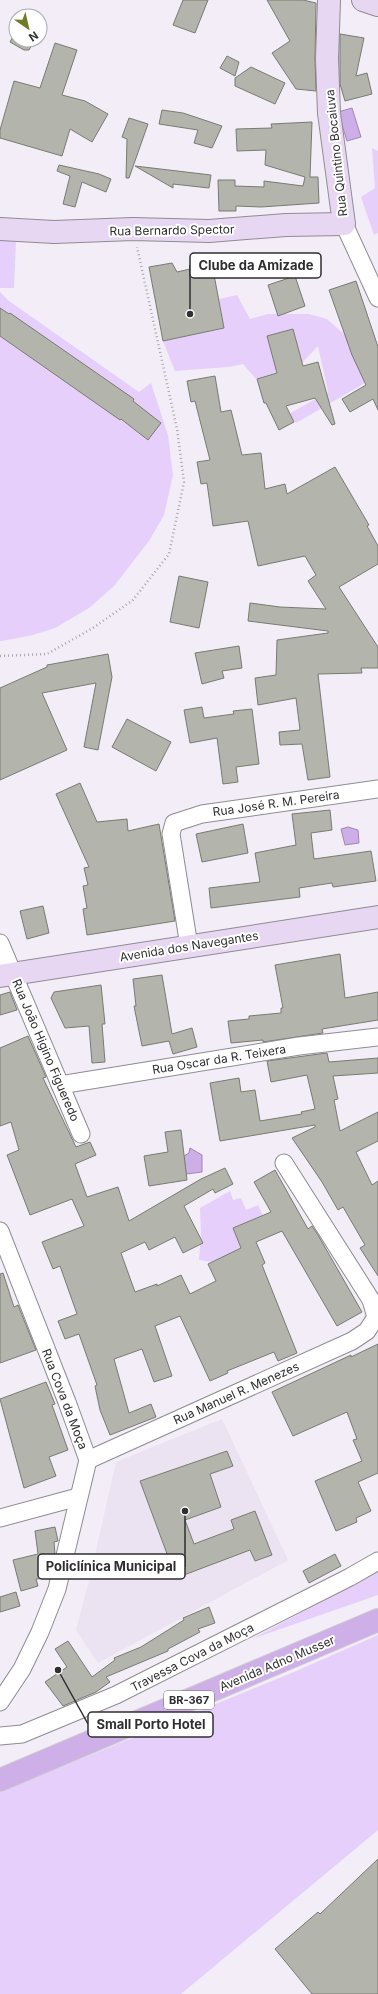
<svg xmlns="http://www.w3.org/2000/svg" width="378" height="1994" font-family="Inter,sans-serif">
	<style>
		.built { fill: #ebe2f2 }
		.green { fill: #e6cffa }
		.water { fill: #cdaee7; stroke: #9e88b0 }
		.building { fill: #b3b5ac; stroke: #797b72 }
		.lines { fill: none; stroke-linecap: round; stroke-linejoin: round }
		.street-casing { stroke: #8f8b93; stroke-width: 19 }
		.secondary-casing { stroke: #8f8b93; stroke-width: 24 }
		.primary-casing { stroke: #cdcdce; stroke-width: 24 }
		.path { stroke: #aaa6ac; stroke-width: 2.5; stroke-dasharray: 1 3; stroke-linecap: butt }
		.street { stroke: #fff; stroke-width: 17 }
		.secondary { stroke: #e7d7f3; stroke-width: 22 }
		.primary { stroke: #cfafe7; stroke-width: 22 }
		.labels { text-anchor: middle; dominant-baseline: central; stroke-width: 4; stroke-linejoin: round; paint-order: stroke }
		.shield { fill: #fff; stroke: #6e6d6f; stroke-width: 1 }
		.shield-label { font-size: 11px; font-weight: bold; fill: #302e31 }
		.street-label { font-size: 12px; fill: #302e31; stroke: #fff }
		.leader { fill: none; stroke: #302e31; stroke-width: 1.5 }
		.callout-dot { fill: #302e31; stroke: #fff; stroke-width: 1.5 }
		.callout { fill: #fff; stroke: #302e31; stroke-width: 1.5 }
		.callout-label { font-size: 13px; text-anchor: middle; font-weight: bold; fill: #302e31 }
	</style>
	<rect width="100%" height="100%" fill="#f2edf6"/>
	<path class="built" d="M222 1419 288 1560 98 1663 76 1630 91 1573 116 1462Z"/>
	<g class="green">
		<path d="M372 148 378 151V233L374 235 361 197 375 188Z"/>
		<path d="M0 240 16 241 14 288H0Z"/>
		<path d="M0 292 9 301 139 392 151 383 168 435 173 475 164 515 149 541 114 586 89 608 55 628 33 635 2 641H0Z"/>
		<path d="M237 295 250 319 268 314H309L327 319 353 342 365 383 296 423 289 414 328 392 318 346 300 365 256 379 243 364 228 367 175 371 163 341 224 328 219 299Z"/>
		<path d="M230 1191 233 1200 241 1198 246 1210 258 1205 263 1216 233 1228 241 1248 212 1262 199 1260 201 1233 200 1208Z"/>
		<path d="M378 1571V1595L252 1639Z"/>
		<path d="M378 1635V1830L181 1994H0V1792L294 1672Z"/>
	</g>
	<g class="water">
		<path d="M352 108 361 137 347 141 338 112Z"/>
		<path d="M348 827 358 830 359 843 345 845 341 829Z"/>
		<path d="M190 1148 202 1155V1172L186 1174 184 1156 189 1153Z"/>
	</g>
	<g class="building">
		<path d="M183 0H208L195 33 173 25Z"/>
		<path d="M267 0H303L316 3 315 59 316 91 296 89 272 53 290 41Z"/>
		<path d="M16 31V40H35L29 50H24L10 42Z"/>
		<path d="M340 34 364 38 356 76 367 73 372 94 345 101 340 84Z"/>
		<path d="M55 43 77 50 62 95 85 101 108 114 92 142 70 129 62 156 0 138V130L14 81 40 88Z"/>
		<path d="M227 56 239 62 235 76 220 68Z"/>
		<path d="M251 67 285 83 275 104 235 86V78Z"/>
		<path d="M162 110 183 113 222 126 212 148 194 143 198 130 159 124Z"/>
		<path d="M129 118 148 124 129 178H126L127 139 122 137Z"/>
		<path d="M312 122 310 177H318L319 203 261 207 236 206V211H219L218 180H235V186L264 187V181L303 186 305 177 265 165 266 150 237 151 236 129 272 128 271 124Z"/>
		<path d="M59 165 99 174 111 179 106 192 82 182 75 207 63 204 70 176 57 171Z"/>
		<path d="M135 166 211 175 209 188 173 184V188Z"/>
		<path d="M172 263 177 272 212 264 224 328 163 341 149 267Z"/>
		<path d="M295 276 305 306 278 316 268 285Z"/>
		<path d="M356 281 378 347V410L373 399 350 412 342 399 366 385 352 355 329 290Z"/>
		<path d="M0 308 9 314 10 313 134 399 133 401 161 423 148 440 121 419 120 420 0 336Z"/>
		<path d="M293 329 303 366 318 362 335 424 332 425 315 398 286 406 294 422 279 430 266 403H264L257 379 277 373 267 336Z"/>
		<path d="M215 376 221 412 231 410 242 455 261 453 265 489 285 484 287 494 335 467 369 525 367 526 378 546V564L339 587 378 647V668H361L362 673 318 674 330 777 308 780 302 744 280 745 279 732 300 730 296 698 258 705 255 678 276 675 277 640 328 633V631L248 621 250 603 280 607 326 609 308 581 316 575 305 556 258 566 248 521 213 526 207 483 201 484 197 462 210 460 195 401 191 402 187 381Z"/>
		<path d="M179 576 208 582 199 628 170 622Z"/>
		<path d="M239 646 242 668 222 671 224 678 202 684 195 653Z"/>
		<path d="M108 654 112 677 98 750 84 747 96 683 42 693 67 750 0 780V688L47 667V665Z"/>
		<path d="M202 707 204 718 234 714 233 711 252 709 259 764 236 767 238 782 223 784 217 738 190 743 184 710Z"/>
		<path d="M127 719 171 742 156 771 112 747Z"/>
		<path d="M80 783 97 822 127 819 128 831 159 824 175 921 87 935 83 909 87 908 83 886 88 885 84 868 89 867 56 794Z"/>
		<path d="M330 810 332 830 311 833 314 859 371 851 376 881 333 887 332 883 299 888 300 897 211 908 209 888 260 882 255 853 296 845 292 814Z"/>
		<path d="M243 824 248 853 202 862 196 834Z"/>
		<path d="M43 906 49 933 27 939 20 911Z"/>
		<path d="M340 954 345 998 378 992V1020L322 1029 323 1033 263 1042V1040L231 1043 228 1021 249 1019V1016L281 1013V1008H283L275 965Z"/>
		<path d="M162 975 172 1034 192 1028 197 1047 173 1054 169 1041 142 1046 134 1006H136L133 979Z"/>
		<path d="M101 985 105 1024H102L105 1062 92 1063 89 1026 65 1028 51 998 54 992Z"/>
		<path d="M10 992 17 1010 0 1015V995Z"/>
		<path d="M28 1036 46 1077 43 1078 76 1147 90 1142 96 1155 75 1164 87 1197 118 1187 129 1221 201 1179 225 1168 233 1184 215 1193 213 1189 184 1206 203 1243 183 1253 175 1237 149 1250 145 1242 121 1253 135 1292 157 1284V1286L181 1275 190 1294 216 1281 208 1264 241 1248 233 1228 271 1212 254 1182 275 1170 308 1229 312 1226 318 1235 362 1312 337 1326 282 1231 256 1242 265 1263 262 1265 297 1353 278 1361 274 1352 227 1371 228 1373 210 1381 180 1316 155 1326 172 1376 154 1382 142 1349 114 1359 129 1413 151 1404 156 1417 110 1435 100 1410 95 1386 97 1385 79 1334 65 1339 58 1321 77 1314 60 1266 53 1269 42 1242 84 1226 72 1199 30 1215 7 1155 19 1150 11 1122 0 1126V1048Z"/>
		<path d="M327 1053 329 1062 378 1058V1073L333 1076 338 1099 334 1100 340 1131 378 1112V1141L356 1152 372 1185 378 1181V1276L360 1248 365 1245 343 1207 338 1210 322 1182 292 1138 315 1127V1125L220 1141 210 1083 239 1078 241 1092 255 1090 260 1121 302 1114 301 1112 315 1109 307 1075 271 1082 267 1061Z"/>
		<path d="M181 1130 187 1180 149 1186 144 1156 168 1152 165 1132Z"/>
		<path d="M3 1273 14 1307 18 1305 36 1350 0 1363V1274Z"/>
		<path d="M378 1344V1473L358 1482 371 1511 356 1518 357 1522 336 1531 315 1481 362 1461 353 1440 357 1439 347 1412 293 1436 272 1392 351 1355V1357Z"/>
		<path d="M46 1382 55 1404 52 1405 68 1450 49 1457 56 1476 24 1488 0 1399Z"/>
		<path d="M227 1451 233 1466 210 1474 221 1507 185 1520 194 1544 234 1529 231 1520 255 1511 272 1555 255 1561 250 1550 176 1578 140 1481Z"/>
		<path d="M55 1527 58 1541 54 1542 55 1554 49 1578 36 1579 38 1586 21 1591 13 1560 38 1554 35 1531Z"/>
		<path d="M335 1554 341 1566 309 1583 303 1571Z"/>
		<path d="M16 1592 20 1606 0 1612V1597Z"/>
		<path d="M209 1607 215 1623 198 1629 200 1632 168 1649V1651L106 1677 110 1682 96 1692 63 1706 45 1682 67 1667 55 1649 68 1641 92 1677 115 1660 114 1658 141 1647 184 1620 183 1618Z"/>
		<path d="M378 1859V1994H312L275 1949 318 1912 320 1914Z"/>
	</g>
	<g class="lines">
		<defs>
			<g id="street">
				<path d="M344 224 378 298"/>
				<path d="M0 943 81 1134"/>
				<path d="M189 946 171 834 174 823 202 814 378 789"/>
				<path d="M60 1085 299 1046 378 1037"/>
				<path d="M0 1231 67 1402 88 1460 57 1589 40 1632 22 1669 0 1702"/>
				<path d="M88 1460 352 1341 367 1331 376 1317 371 1300 284 1163"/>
				<path d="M0 1518 78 1497"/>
				<path d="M0 1736 22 1734 116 1695 350 1577 378 1561"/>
			</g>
			<g id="secondary">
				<path d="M363 0 378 5"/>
				<path d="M0 229 54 232 133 229 209 231 286 225 344 224 329 113 327 59 329 0"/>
				<path d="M0 976 378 917"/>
			</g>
			<path id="primary" d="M0 1780 378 1620"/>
		</defs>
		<use href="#street" class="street-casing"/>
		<use href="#secondary" class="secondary-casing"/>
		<use href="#primary" class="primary-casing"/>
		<path class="path" d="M0 656 47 654 93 628 133 600 169 554 184 482 177 429 137 247"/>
		<use href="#street" class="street"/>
		<use href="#secondary" class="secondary"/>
		<use href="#primary" class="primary"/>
	</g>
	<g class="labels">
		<rect class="shield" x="164" y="1691" width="50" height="18" rx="3"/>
		<g class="shield-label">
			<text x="189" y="1700">BR-367</text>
		</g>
		<g class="street-label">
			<text transform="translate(336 153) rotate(-96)">Rua Quintino Bocaiuva</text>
			<text transform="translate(172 230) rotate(-1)">Rua Bernardo Spector</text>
			<text transform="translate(276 803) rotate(-8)">Rua José R. M. Pereira</text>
			<text transform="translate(189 946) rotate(-9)">Avenida dos Navegantes</text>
			<text transform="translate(46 1050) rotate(67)">Rua João Higino Figueredo</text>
			<text transform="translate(219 1059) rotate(-9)">Rua Oscar da R. Teixera</text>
			<text transform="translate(236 1393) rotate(-24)">Rua Manuel R. Menezes</text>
			<text transform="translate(65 1399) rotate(69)">Rua Cova da Moça</text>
			<text transform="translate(192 1657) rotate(-27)">Travessa Cova da Moça</text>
			<text transform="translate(277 1663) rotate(-23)">Avenida Adno Musser</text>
		</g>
	</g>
	<path class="leader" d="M190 314L190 265M185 1511L185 1567M58 1670L88 1724"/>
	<g class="callout-dot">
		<circle cx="190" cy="314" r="4"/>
		<circle cx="185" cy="1511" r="4"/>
		<circle cx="58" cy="1670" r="4"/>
	</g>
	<g class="callout">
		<rect x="190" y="253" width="131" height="25" rx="4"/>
		<rect x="38" y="1554" width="147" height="25" rx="4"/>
		<rect x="88" y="1712" width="125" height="25" rx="4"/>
	</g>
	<g class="callout-label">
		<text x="256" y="270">Clube da Amizade</text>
		<text x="111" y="1571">Policlínica Municipal</text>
		<text x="151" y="1729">Small Porto Hotel</text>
	</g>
	<g transform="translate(28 28) rotate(146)"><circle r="19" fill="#ffffff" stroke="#acabad"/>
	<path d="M0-3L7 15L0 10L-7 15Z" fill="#727b25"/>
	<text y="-6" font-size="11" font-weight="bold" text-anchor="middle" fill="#302e31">N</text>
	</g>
</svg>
